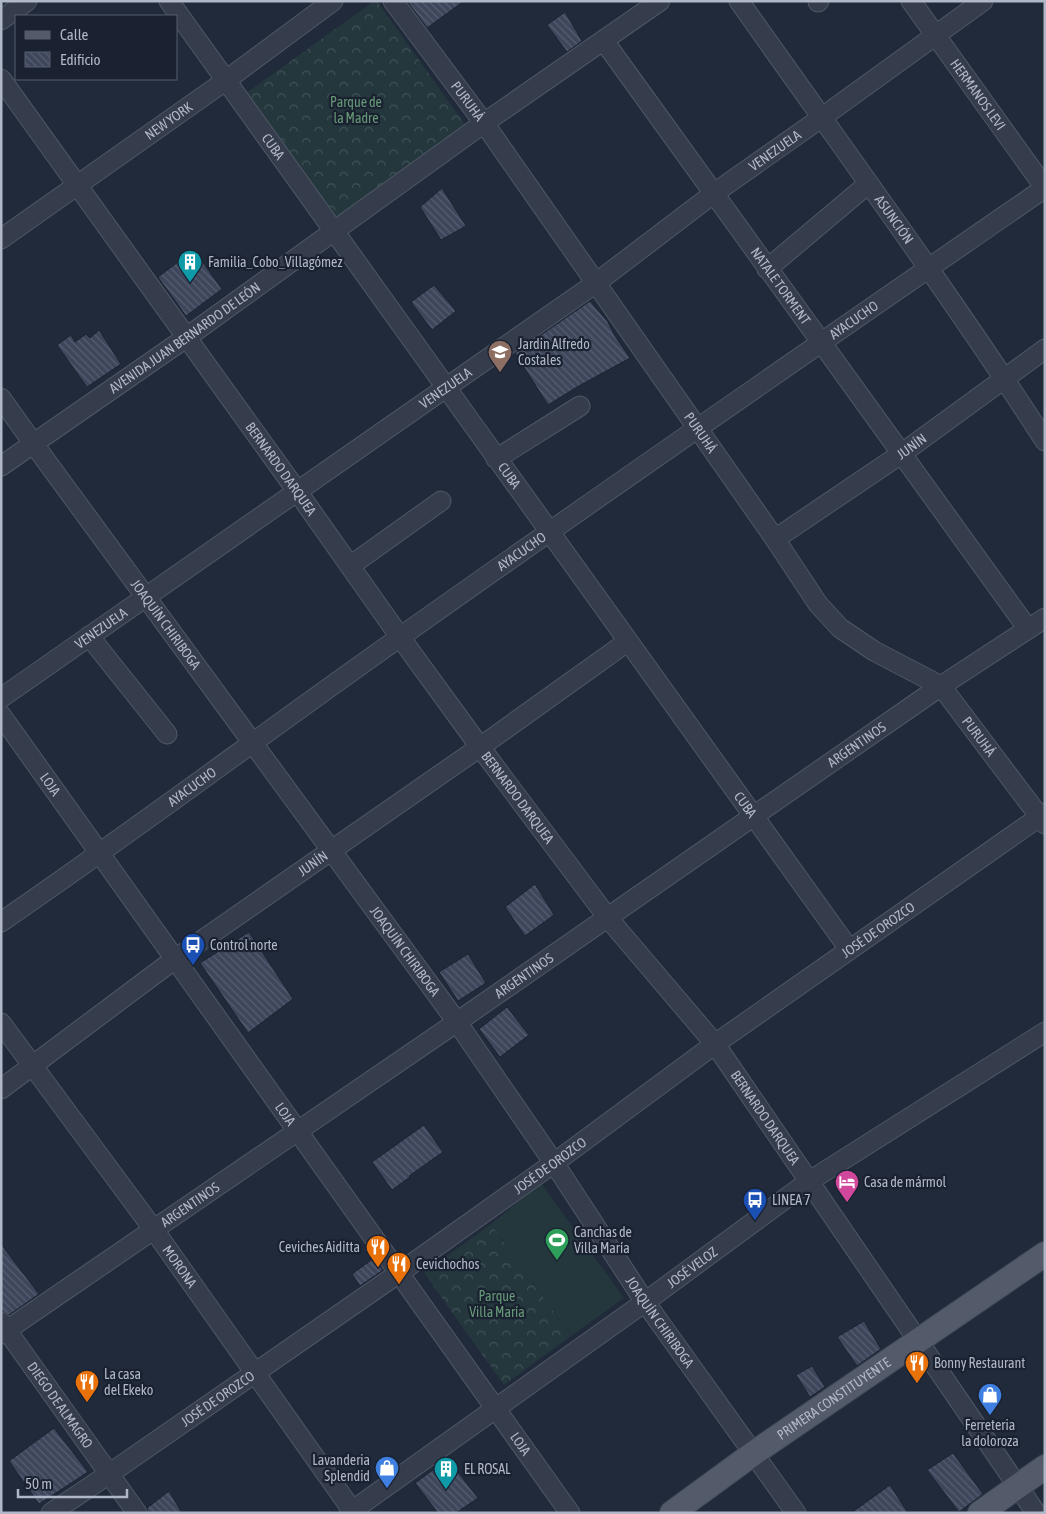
<svg xmlns="http://www.w3.org/2000/svg" width="1046" height="1514" font-family="'Asap Condensed',sans-serif">
	<style>
		.forest { fill: url(#forest-crowns) }
		.garden { fill: #23373c }
		.building { fill: url(#building-back-hatch); stroke: #1c2332 }
		.lines { fill: none; stroke-linecap: round; stroke-linejoin: round }
		.minor-casing { stroke: #505766; stroke-width: 21 }
		.major-casing { stroke: #3e4554; stroke-width: 26 }
		.minor { stroke: #353c4b; stroke-width: 19 }
		.major { stroke: #535b6b; stroke-width: 24 }
		.labels { text-anchor: middle; dominant-baseline: central; stroke-width: 4.5; stroke-linejoin: round; paint-order: stroke }
		.street-label { font-size: 14px; fill: #b0b7c7; stroke: #1a2130 }
		.park-label { font-size: 14px; fill: #697; stroke: #1a2130 }
		.poi-label { font-size: 14px; fill: #b0b7c7; stroke: #1a2130; text-anchor: start }
	</style>
	<defs>
		<pattern id="forest-crowns" width="20" height="18" patternUnits="userSpaceOnUse" patternTransform="scale(1.25)"><rect width="20" height="18" fill="#23373c"/><path d="M2 6a3 3 0 1 1 6 0M12 15a3 3 0 1 1 6 0" fill="none" stroke="#405257"/></pattern>
		<pattern id="building-back-hatch" width="6" height="6" patternUnits="userSpaceOnUse" patternTransform="scale(1.25)"><rect width="6" height="6" fill="#3d465b"/><path d="M-1 5l2 2M0 0l6 6M5-1l2 2" fill="none" stroke="#565e71"/></pattern>
	</defs>
	<rect width="100%" height="100%" fill="#212a3b"/>
	<g class="forest">
		<path d="M374 1H377L466 126 335 220 245 94Z"/>
		<path d="M491 1224 571 1336 504 1385 424 1273Z"/>
	</g>
	<path class="garden" d="M541 1183 624 1298 571 1336 491 1224Z"/>
	<g class="building">
		<path d="M407 1H464L427 28Z"/>
		<path d="M565 12 582 41 567 52 547 25Z"/>
		<path d="M442 188 466 226 441 240 420 207Z"/>
		<path d="M194 250 222 289 186 316 158 277Z"/>
		<path d="M434 285 456 311 432 330 411 302Z"/>
		<path d="M590 301 608 322 615 336 630 358 577 387 548 405 515 353Z"/>
		<path d="M99 330 121 364 87 387 57 345 71 335 75 342 86 334 90 338Z"/>
		<path d="M535 884 554 915 525 936 505 907Z"/>
		<path d="M249 932 293 999 248 1033 200 963Z"/>
		<path d="M468 954 486 983 458 1001 439 972Z"/>
		<path d="M507 1007 529 1035 500 1057 479 1029Z"/>
		<path d="M424 1125 443 1152 409 1176 410 1177 392 1190 372 1162Z"/>
		<path d="M1 1244 39 1294 9 1315 1 1311Z"/>
		<path d="M374 1258 383 1270 360 1286 352 1274Z"/>
		<path d="M864 1321 881 1349 857 1366 837 1337Z"/>
		<path d="M812 1366 825 1387 810 1397 796 1375Z"/>
		<path d="M54 1428 88 1472 39 1504 9 1461Z"/>
		<path d="M953 1453 983 1494 959 1512 927 1470Z"/>
		<path d="M448 1459 478 1498 456 1513H438L415 1483Z"/>
		<path d="M890 1485 908 1513H851Z"/>
		<path d="M169 1491 182 1513H148L147 1508Z"/>
	</g>
	<g class="lines">
		<defs>
			<g id="minor">
				<path id="s1" d="M169 1 849 949"/>
				<path id="s2" d="M393 1 484 123 775 539 818 604 840 628 874 651 941 686 1045 824"/>
				<path id="s3" d="M739 1C842 147 948 291 1045 441"/>
				<path id="s4" d="M911 1 1045 188"/>
				<path d="M818 2 819 1"/>
				<path d="M1 20 27 1"/>
				<path id="s5" d="M604 41 1028 629"/>
				<path id="s6" d="M1 79 297 491 400 637 480 747 608 918 715 1044 1036 1513"/>
				<path id="s7" d="M1 239 225 81 333 1"/>
				<path d="M767 269 868 184"/>
				<path id="s8" d="M1 398 33 443 457 1022 554 1163 645 1302 796 1513"/>
				<path d="M496 459 580 406"/>
				<path id="s9" d="M1 466 187 337 484 123 660 1"/>
				<path id="s10" d="M775 539 901 454 1045 349"/>
				<path d="M350 566 441 501"/>
				<path d="M89 636 167 734"/>
				<path id="s11" d="M1 698 596 283 713 194 821 118 983 1"/>
				<path id="s12" d="M1 715 570 1513"/>
				<path id="s13" d="M1 922C137 829 268 730 403 635 616 484 830 336 1045 188"/>
				<path id="s14" d="M1 1023 154 1230 354 1513"/>
				<path id="s15" d="M1 1089 175 959 480 747 627 642"/>
				<path id="s16" d="M1 1322 137 1513"/>
				<path id="s17" d="M1 1334 457 1022 941 686 1045 618"/>
				<path id="s18" d="M51 1513 109 1474 399 1273 554 1163 715 1044 1045 813"/>
				<path id="s19" d="M349 1513 645 1302 808 1182 1045 1032"/>
			</g>
			<g id="major">
				<path id="s20" d="M672 1513 754 1453 1045 1254"/>
				<path d="M980 1513 1045 1467"/>
			</g>
		</defs>
		<use href="#minor" class="minor-casing"/>
		<use href="#major" class="major-casing"/>
		<use href="#minor" class="minor"/>
		<use href="#major" class="major"/>
	</g>
	<defs>
		<symbol id="building-pin" viewBox="-11 -11 22 30"><path d="M0 17L-7.5 6A9.5 9.5 0 1 1 7.5 6Z" fill="#0f9aa8" stroke="#1a2130"/><path d="M-4-6H4V6H1V3H-1V6H-4ZM-2.5-4.3h1.7v1.8h-1.7ZM.8-4.3h1.7v1.8H.8ZM-2.5-1h1.7V.8h-1.7ZM.8-1h1.7V.8H.8Z" fill="#fff"/></symbol>
		<symbol id="school-pin" viewBox="-11 -11 22 30"><path d="M0 17L-7.5 6A9.5 9.5 0 1 1 7.5 6Z" fill="#8d6e63" stroke="#1a2130"/><path d="M0-5L7-2L0 1L-7-2ZM-4 1L0 2.5L4 1V4Q0 6-4 4Z" fill="#fff"/></symbol>
		<symbol id="bus-pin" viewBox="-11 -11 22 30"><path d="M0 17L-7.5 6A9.5 9.5 0 1 1 7.5 6Z" fill="#1a4fb4" stroke="#1a2130"/><path d="M-5-6H5V4H4V6H2V4H-2V6H-4V4H-5ZM-3.5-4V0h7V-4ZM-3.5 1.2v1.5H-2V1.2ZM2 1.2v1.5H3.5V1.2Z" fill="#fff"/></symbol>
		<symbol id="hotel-pin" viewBox="-11 -11 22 30"><path d="M0 17L-7.5 6A9.5 9.5 0 1 1 7.5 6Z" fill="#d1479c" stroke="#1a2130"/><path d="M-6-4.5h1.5V1H6V5H4.5V3h-9V5H-6ZM-4 0a1.8 1.8 0 1 1 3.6 0ZM.5 0V-2.5h3Q6-2.5 6 0Z" fill="#fff"/></symbol>
		<symbol id="stadium-pin" viewBox="-11 -11 22 30"><path d="M0 17L-7.5 6A9.5 9.5 0 1 1 7.5 6Z" fill="#2e9e5b" stroke="#1a2130"/><path d="M0-5a6.5 5 0 1 0 0 10a6.5 5 0 1 0 0-10ZM-3.5-1.8h7v3.6h-7Z" fill="#fff"/></symbol>
		<symbol id="restaurant-pin" viewBox="-11 -11 22 30"><path d="M0 17L-7.5 6A9.5 9.5 0 1 1 7.5 6Z" fill="#e8710a" stroke="#1a2130"/><path d="M-5-6h1v4h1v-4h1v4h1v-4h1v5L-1.5 .5V6h-2V.5L-5-1ZM5-6V6H3V1.5H1.5Q1.5-4 5-6Z" fill="#fff"/></symbol>
		<symbol id="shop-pin" viewBox="-11 -11 22 30"><path d="M0 17L-7.5 6A9.5 9.5 0 1 1 7.5 6Z" fill="#3f7fe0" stroke="#1a2130"/><path d="M-5-2.5h2.3a2.7 3.5 0 0 1 5.4 0H5L5.5 6h-11ZM-1.5-2.5h3a1.5 2.3 0 0 0-3 0Z" fill="#fff"/></symbol>
	</defs>
	<g fill-rule="evenodd">
		<use href="#building-pin" x="176" y="248" width="28" height="38"/>
		<use href="#school-pin" x="486" y="338" width="28" height="38"/>
		<use href="#bus-pin" x="179" y="931" width="28" height="38"/>
		<use href="#hotel-pin" x="833" y="1168" width="28" height="38"/>
		<use href="#bus-pin" x="741" y="1186" width="28" height="38"/>
		<use href="#stadium-pin" x="543" y="1226" width="28" height="38"/>
		<use href="#restaurant-pin" x="364" y="1233" width="28" height="38"/>
		<use href="#restaurant-pin" x="385" y="1250" width="28" height="38"/>
		<use href="#restaurant-pin" x="903" y="1349" width="28" height="38"/>
		<use href="#restaurant-pin" x="73" y="1368" width="28" height="38"/>
		<use href="#shop-pin" x="976" y="1381" width="28" height="38"/>
		<use href="#shop-pin" x="373" y="1454" width="28" height="38"/>
		<use href="#building-pin" x="432" y="1455" width="28" height="38"/>
	</g>
	<g class="labels">
		<g class="street-label">
			<text stroke="none"><textPath href="#s4" startOffset="115">HERMANOS LEVI</textPath></text>
			<text stroke="none"><textPath href="#s2" startOffset="125">PURUHÁ</textPath></text>
			<text stroke="none"><textPath href="#s7" startOffset="205">NEW YORK</textPath></text>
			<text stroke="none"><textPath href="#s1" startOffset="179">CUBA</textPath></text>
			<text stroke="none"><textPath href="#s11" startOffset="948">VENEZUELA</textPath></text>
			<text stroke="none"><textPath href="#s3" startOffset="268">ASUNCIÓN</textPath></text>
			<text stroke="none"><textPath href="#s5" startOffset="302">NATALE TORMENT</textPath></text>
			<text stroke="none"><textPath href="#s13" startOffset="1044">AYACUCHO</textPath></text>
			<text stroke="none"><textPath href="#s9" startOffset="224">AVENIDA JUAN BERNARDO DE LEÓN</textPath></text>
			<text stroke="none"><textPath href="#s11" startOffset="542">VENEZUELA</textPath></text>
			<text stroke="none"><textPath href="#s2" startOffset="530">PURUHÁ</textPath></text>
			<text stroke="none"><textPath href="#s10" startOffset="165">JUNÍN</textPath></text>
			<text stroke="none"><textPath href="#s6" startOffset="480">BERNARDO DARQUEA</textPath></text>
			<text stroke="none"><textPath href="#s1" startOffset="584">CUBA</textPath></text>
			<text stroke="none"><textPath href="#s13" startOffset="639">AYACUCHO</textPath></text>
			<text stroke="none"><textPath href="#s8" startOffset="280">JOAQUÍN CHIRIBOGA</textPath></text>
			<text stroke="none"><textPath href="#s11" startOffset="122">VENEZUELA</textPath></text>
			<text stroke="none"><textPath href="#s2" startOffset="950">PURUHÁ</textPath></text>
			<text stroke="none"><textPath href="#s17" startOffset="1039">ARGENTINOS</textPath></text>
			<text stroke="none"><textPath href="#s12" startOffset="85">LOJA</textPath></text>
			<text stroke="none"><textPath href="#s13" startOffset="234">AYACUCHO</textPath></text>
			<text stroke="none"><textPath href="#s6" startOffset="885">BERNARDO DARQUEA</textPath></text>
			<text stroke="none"><textPath href="#s1" startOffset="989">CUBA</textPath></text>
			<text stroke="none"><textPath href="#s15" startOffset="385">JUNÍN</textPath></text>
			<text stroke="none"><textPath href="#s18" startOffset="1012">JOSÉ DE OROZCO</textPath></text>
			<text stroke="none"><textPath href="#s8" startOffset="685">JOAQUÍN CHIRIBOGA</textPath></text>
			<text stroke="none"><textPath href="#s17" startOffset="634">ARGENTINOS</textPath></text>
			<text stroke="none"><textPath href="#s12" startOffset="490">LOJA</textPath></text>
			<text stroke="none"><textPath href="#s6" startOffset="1290">BERNARDO DARQUEA</textPath></text>
			<text stroke="none"><textPath href="#s18" startOffset="608">JOSÉ DE OROZCO</textPath></text>
			<text stroke="none"><textPath href="#s17" startOffset="229">ARGENTINOS</textPath></text>
			<text stroke="none"><textPath href="#s14" startOffset="302">MORONA</textPath></text>
			<text stroke="none"><textPath href="#s19" startOffset="422">JOSÉ VELOZ</textPath></text>
			<text stroke="none"><textPath href="#s8" startOffset="1135">JOAQUÍN CHIRIBOGA</textPath></text>
			<text stroke="none"><textPath href="#s18" startOffset="202">JOSÉ DE OROZCO</textPath></text>
			<text stroke="none"><textPath href="#s20" startOffset="198">PRIMERA CONSTITUYENTE</textPath></text>
			<text stroke="none"><textPath href="#s16" startOffset="102">DIEGO DE ALMAGRO</textPath></text>
			<text stroke="none"><textPath href="#s12" startOffset="895">LOJA</textPath></text>
		</g>
		<g class="park-label">
			<text x="356" y="102">Parque de<tspan x="356" dy="16">la Madre</tspan></text>
			<text x="497" y="1296">Parque<tspan x="497" dy="16">Villa María</tspan></text>
		</g>
		<g class="poi-label">
			<text x="208" y="262">Familia_Cobo_Villagómez</text>
			<text x="518" y="344">Jardin Alfredo<tspan x="518" dy="16">Costales</tspan></text>
			<text x="210" y="945">Control norte</text>
			<text x="864" y="1182">Casa de mármol</text>
			<text x="772" y="1200">LINEA 7</text>
			<text x="574" y="1232">Canchas de<tspan x="574" dy="16">Villa María</tspan></text>
			<text x="360" y="1247" text-anchor="end">Ceviches Aiditta</text>
			<text x="416" y="1264">Cevichochos</text>
			<text x="934" y="1363">Bonny Restaurant</text>
			<text x="104" y="1374">La casa<tspan x="104" dy="16">del Ekeko</tspan></text>
			<text x="990" y="1425" text-anchor="middle">Ferreteria<tspan x="990" dy="16">la doloroza</tspan></text>
			<text x="370" y="1460" text-anchor="end">Lavanderia<tspan x="370" dy="16">Splendid</tspan></text>
			<text x="464" y="1469">EL ROSAL</text>
		</g>
	</g>
	<rect width="1046" height="1514" fill="none" stroke="#b0b7c7" stroke-width="5"/>
	<rect x="15" y="15" width="162" height="65" fill="#1a2130" stroke="#565d6c"/>
	<rect x="25" y="31" width="25" height="8" fill="#535b6b" stroke="#565d6c"/>
	<text x="60" y="40" font-size="15" fill="#b0b7c7">Calle</text>
	<rect x="25" y="52" width="25" height="15" fill="url(#building-back-hatch)" stroke="#565d6c"/>
	<text x="60" y="65" font-size="15" fill="#b0b7c7">Edificio</text>
	<path d="M18 1489v8h109v-8" fill="none" stroke="#b0b7c7" stroke-width="2.5"/>
	<text x="25" y="1489" font-size="15" fill="#b0b7c7" stroke="#1a2130" stroke-width="4" paint-order="stroke">50 m</text>
</svg>
